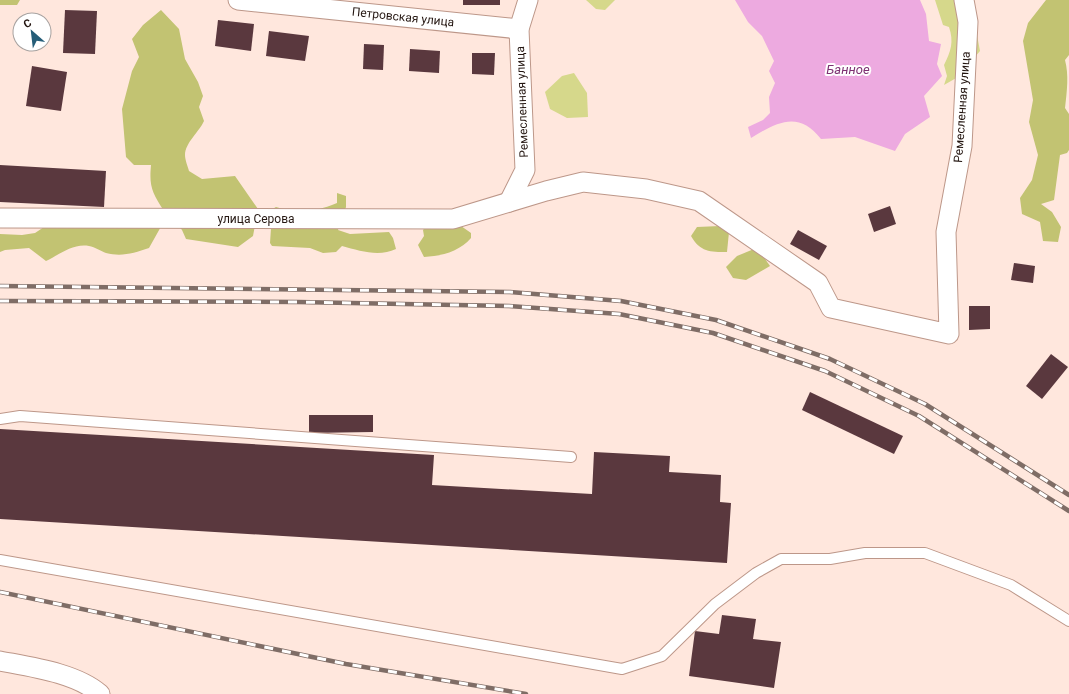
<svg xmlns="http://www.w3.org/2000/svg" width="1069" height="694" font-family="Roboto,sans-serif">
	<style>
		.green { fill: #d6d88b }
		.forest { fill: #c2c372 }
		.water { fill: #edaae0 }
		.building { fill: #5a383e }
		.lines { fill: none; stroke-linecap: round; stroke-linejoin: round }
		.lane-casing { stroke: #bd9789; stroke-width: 12 }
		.street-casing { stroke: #bd9789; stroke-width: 21 }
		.lane { stroke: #fff; stroke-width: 10 }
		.street { stroke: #fff; stroke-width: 19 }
		.rail-casing { stroke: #7f6d66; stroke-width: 4.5 }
		.rail { stroke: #fff; stroke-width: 3; stroke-dasharray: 9; stroke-linecap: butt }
		.labels { text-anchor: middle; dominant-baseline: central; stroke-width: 4; stroke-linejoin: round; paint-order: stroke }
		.street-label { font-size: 12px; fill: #241611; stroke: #fff }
		.water-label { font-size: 13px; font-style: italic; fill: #7d3172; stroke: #fff }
	</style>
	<rect width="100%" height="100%" fill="#ffe7dd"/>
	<g class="green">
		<path d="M586 0H615L605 10 596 9Z"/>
		<path d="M935 0H958L968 22 977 35 980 51 958 77 944 85 947 76 944 65C951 51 954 42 949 27L943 25Z"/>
		<path d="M574 73 587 93 588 117 567 118 550 109 545 92 562 76Z"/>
	</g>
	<g class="forest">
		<path d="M0 0H20L17 5H0Z"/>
		<path d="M1046 0H1069V55L1065 60C1069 75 1067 91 1065 108L1069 114V150L1067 153 1060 155 1054 200 1041 204 1052 212 1061 227 1058 242 1043 241 1040 222 1022 214 1020 198 1032 180 1038 155 1029 122 1033 100 1023 41 1028 23Z"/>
		<path d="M161 10 179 29 185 59 198 82 203 96 199 107 204 121C199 132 185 143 185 155 185 160 188 167 189 171L202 179 235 176 258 209 253 236 238 247 186 239 182 230 172 218 163 223 149 248C134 253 122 257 106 253 101 251 95 247 89 246 73 243 59 255 46 261L29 248 5 250 0 252V234L22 235 35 233 50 223 72 228 95 222 112 228 164 211C152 192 149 187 151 165H134L126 157 122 109 132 71 139 57 132 39 143 25Z"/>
		<path d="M337 193 346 196V207L338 230 350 234 389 232 393 238 396 249C379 257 360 251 342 246L336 252 323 253 310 248 272 246 270 243 271 228 265 213 276 207C300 215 314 212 337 203Z"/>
		<path d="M428 224 461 226 471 233V238C459 252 441 256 424 257L418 245 424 236 423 230Z"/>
		<path d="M720 226 729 232 727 252C710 252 700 252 691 236L697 227Z"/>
		<path d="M754 249 763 256 770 266 746 280 733 278 726 267 737 256Z"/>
	</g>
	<path class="water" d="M735 0H920L926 14 929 41 941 44 937 64 942 76 924 96 930 117 905 134 895 151 855 137 821 139C799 110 777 122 751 138L748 127 763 120 770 113 769 97 775 83 769 71 774 61 762 36 748 22Z"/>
	<g class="building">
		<rect x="463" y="0" width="37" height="5"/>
		<path d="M65 10 97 11 95 54 63 53Z"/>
		<path d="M218 20 254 24 251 51 215 46Z"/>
		<path d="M269 31 309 36 305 61 266 56Z"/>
		<path d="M364 44 384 45 383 70 363 69Z"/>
		<path d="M410 49 440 51 439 73 409 71Z"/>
		<path d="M472 53H495L494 75 472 74Z"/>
		<path d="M32 66 67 72 61 111 26 106Z"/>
		<path d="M0 165 106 171 104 207 0 202Z"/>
		<path d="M890 206 896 224 874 232 868 214Z"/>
		<path d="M798 230 827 246 819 260 790 244Z"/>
		<path d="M1014 263 1035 266 1033 283 1011 280Z"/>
		<path d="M969 306H990V329L969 330Z"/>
		<path d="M1051 354 1068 367 1042 399 1026 386Z"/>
		<path d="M810 392 903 436 894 454 802 410Z"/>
		<path d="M309 415H373V432L309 433Z"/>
		<path d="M0 429 434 455 432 485 592 494 594 452 670 456 669 472 721 475 720 502 731 503 727 563 0 519Z"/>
		<path d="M722 615 756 619 753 639 781 642 774 688 689 676 695 631 719 634Z"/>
	</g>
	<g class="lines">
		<defs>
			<g id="lane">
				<path d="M0 419 20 416 571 457"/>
				<path d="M0 560 622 669 662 656 715 604 756 573 781 559H830L865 553H925L1011 585 1069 621"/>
			</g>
			<g id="street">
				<path d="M238 0 519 29"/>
				<path d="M509 202 525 170 519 29 528 0"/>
				<path d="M0 218 453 219 546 191 583 182 646 189 699 201 818 283 831 308 949 334 946 232 962 146 968 22 964 0"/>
				<path d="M0 661C31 667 76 673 100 694"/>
			</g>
		</defs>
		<use href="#lane" class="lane-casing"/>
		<use href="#street" class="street-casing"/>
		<use href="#lane" class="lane"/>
		<use href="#street" class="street"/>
		<defs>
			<g id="rail">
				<path d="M0 286 510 292 621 301 716 320 830 359 925 404 1069 495"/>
				<path d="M0 301 298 302 509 306 619 314 713 333 825 371 919 416 1069 511"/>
				<path d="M0 592 346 664 526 694"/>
			</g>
		</defs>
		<use href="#rail" class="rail-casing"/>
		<use href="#rail" class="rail"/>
	</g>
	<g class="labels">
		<g class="street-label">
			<text transform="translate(403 17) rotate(6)">Петровская улица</text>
			<text transform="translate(522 102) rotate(-92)">Ремесленная улица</text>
			<text transform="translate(962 107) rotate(-86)">Ремесленная улица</text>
			<text x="256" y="219">улица Серова</text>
		</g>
		<g class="water-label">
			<text x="848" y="69">Банное</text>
		</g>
	</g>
	<g transform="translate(32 32) rotate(332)"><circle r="19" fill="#ffffff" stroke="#a7a2a0"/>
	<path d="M0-3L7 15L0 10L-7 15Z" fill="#255d78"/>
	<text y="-6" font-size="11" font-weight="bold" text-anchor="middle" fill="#241611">С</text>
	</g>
</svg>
